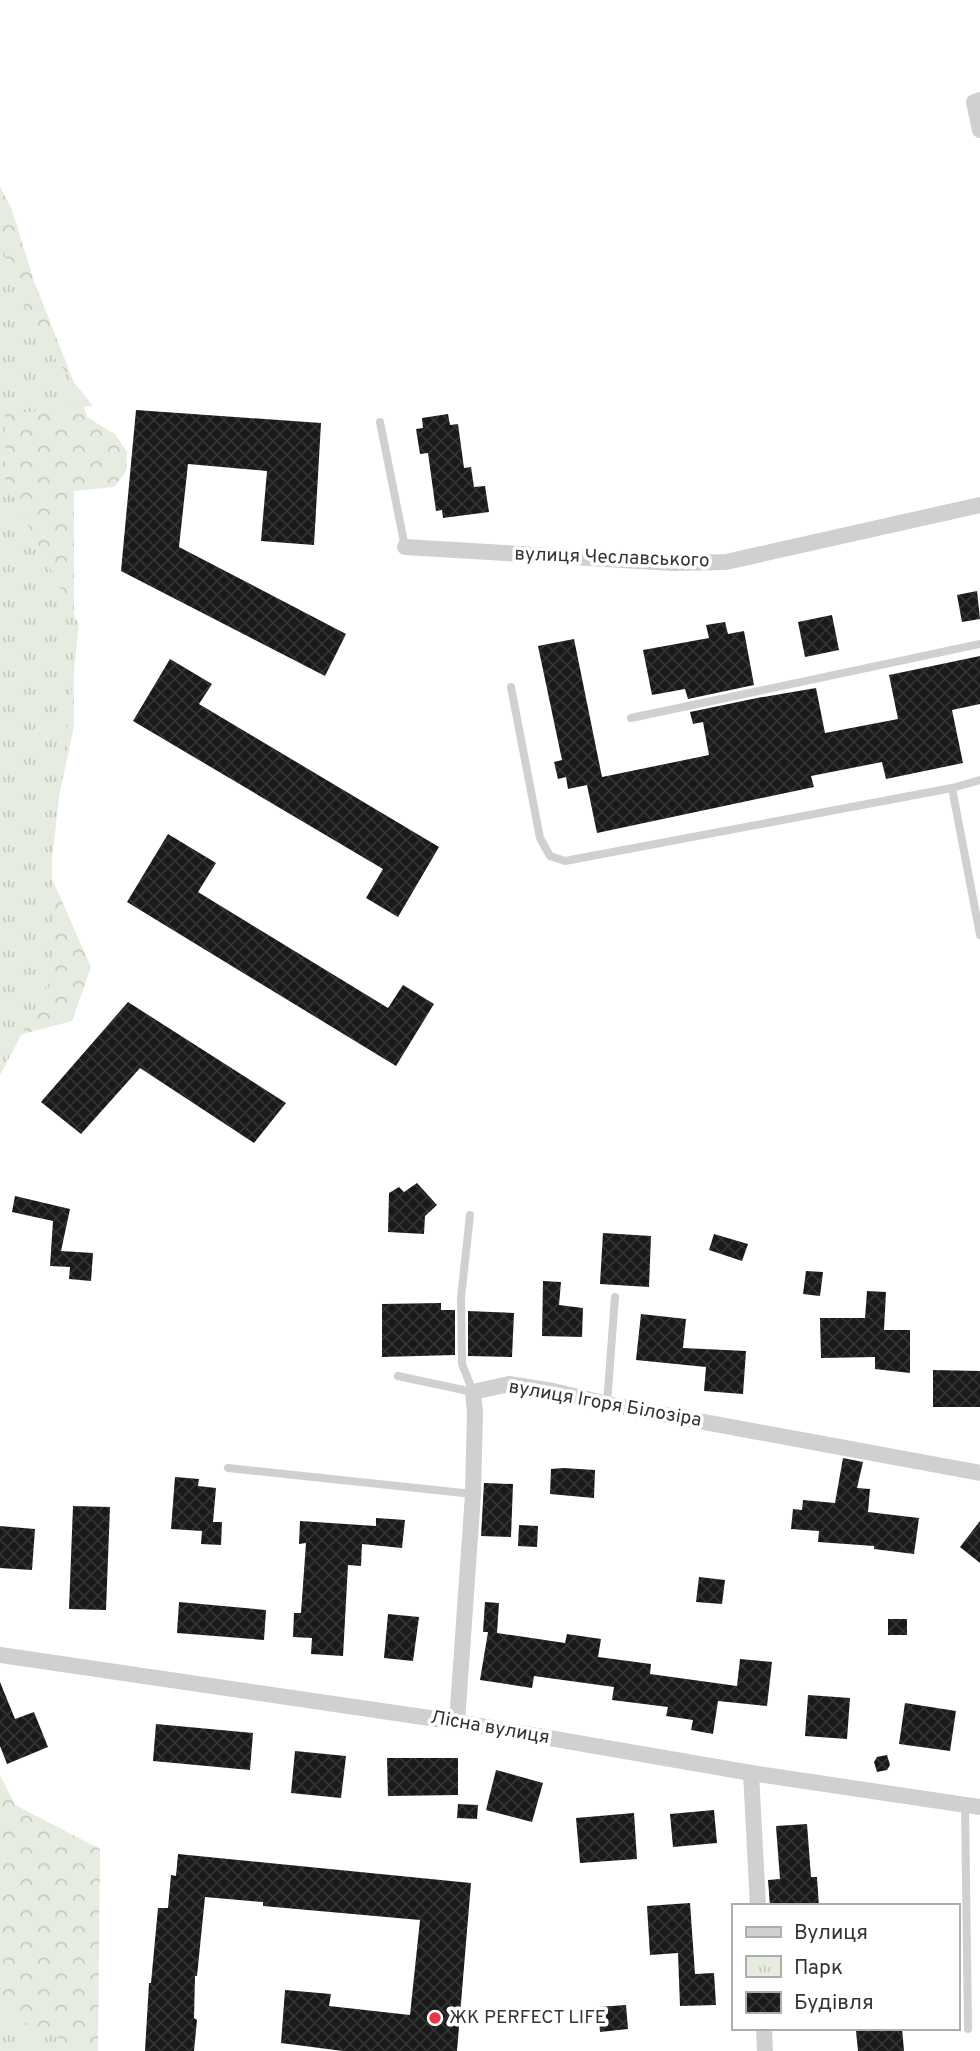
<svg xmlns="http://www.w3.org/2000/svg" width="980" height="2051" font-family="Overpass,sans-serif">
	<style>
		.forest { fill: url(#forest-crowns) }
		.park { fill: url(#park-tufts) }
		.building { fill: url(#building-cross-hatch) }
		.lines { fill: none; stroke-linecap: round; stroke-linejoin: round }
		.lane { stroke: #d0d0d0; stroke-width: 8 }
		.street { stroke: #d0d0d0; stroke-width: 16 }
		.poi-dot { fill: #e63946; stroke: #fff; stroke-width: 2.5 }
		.labels { text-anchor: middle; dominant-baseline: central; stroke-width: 7; stroke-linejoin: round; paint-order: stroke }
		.street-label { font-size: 19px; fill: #333; stroke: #fff }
		.poi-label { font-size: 19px; fill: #333; stroke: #fff; text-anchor: start }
	</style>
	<defs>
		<pattern id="forest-crowns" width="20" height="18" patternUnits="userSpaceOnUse" patternTransform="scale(1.75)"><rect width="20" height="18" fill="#e6ecdf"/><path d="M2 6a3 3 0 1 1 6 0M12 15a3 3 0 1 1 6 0" fill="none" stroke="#c6cbc0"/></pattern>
		<pattern id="park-tufts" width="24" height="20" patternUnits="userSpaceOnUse" patternTransform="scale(1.75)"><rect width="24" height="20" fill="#e6ecdf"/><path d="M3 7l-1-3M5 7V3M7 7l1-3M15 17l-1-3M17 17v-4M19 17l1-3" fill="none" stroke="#c6cbc0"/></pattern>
		<pattern id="building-cross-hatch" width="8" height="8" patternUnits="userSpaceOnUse" patternTransform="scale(1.75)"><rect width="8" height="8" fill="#1a1a1a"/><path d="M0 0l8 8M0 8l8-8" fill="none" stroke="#333"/></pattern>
	</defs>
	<rect width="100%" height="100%" fill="#fff"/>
	<g class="forest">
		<path d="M0 187 11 207 34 281 88 418 115 434 127 452 126 472 114 487 74 491V726L45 863 91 967 72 1021 0 1040Z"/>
		<path d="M0 1775 15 1805 100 1849 98 2051H0Z"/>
	</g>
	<g class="park">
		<path d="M0 243 37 336 93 406 5 414V479L79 625 52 859V977L0 1075Z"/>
		<path d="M0 2011 64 2041 66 2051H0Z"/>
	</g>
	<g class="building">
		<path d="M136 410 321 423 314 545 261 541 267 471 188 464 179 547 346 634 325 676 121 571Z"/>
		<path d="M448 414 450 425 458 424 464 468 471 467 474 487 485 486 489 512 443 518 442 510 436 511 428 453 420 454 416 429 423 428 422 418Z"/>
		<path d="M977 591 980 619 962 622 957 595Z"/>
		<path d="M832 615 839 650 805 657 798 622Z"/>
		<path d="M725 622 728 634 744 631 754 685 688 699 685 689 652 695 643 650 709 638 706 625Z"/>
		<path d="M574 639 602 777 709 755 703 722 693 724 690 712 757 698 816 688 825 733 898 719 889 675 980 656V704L952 710 963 763 886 779 882 762 811 776 814 787 597 833 587 785 568 789 566 777 558 779 554 762 562 760 538 646Z"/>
		<path d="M170 659 212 684 199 704 439 847 398 917 366 898 383 869 133 721Z"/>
		<path d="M168 834 216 863 198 892 388 1008 403 985 434 1004 396 1066 127 902Z"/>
		<path d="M128 1002 286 1103 254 1143 140 1068 81 1134 41 1102Z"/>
		<path d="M417 1183 437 1205 425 1216 424 1234 388 1232 389 1193 399 1187 404 1192Z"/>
		<path d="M15 1196 70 1209 61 1251 93 1253 91 1281 69 1279 70 1267 50 1266 53 1221 12 1212Z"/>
		<path d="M603 1233 651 1236 649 1287 600 1284Z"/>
		<path d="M714 1234 748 1244 742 1261 709 1250Z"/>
		<path d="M806 1271 823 1272 820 1296 803 1294Z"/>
		<path d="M543 1281 561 1282 559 1305 583 1308 582 1337 542 1336Z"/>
		<path d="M867 1291 886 1292 884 1330H910V1373L875 1369V1357L821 1358 820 1318H865Z"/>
		<path d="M441 1303V1310H455V1355L382 1357V1304Z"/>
		<path d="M468 1311 514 1313 512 1357 468 1356Z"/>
		<path d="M641 1314 686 1319 683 1348 746 1351 743 1394 704 1391 706 1367 636 1360Z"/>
		<path d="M933 1370 980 1371V1407H933Z"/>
		<path d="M843 1458 863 1462 857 1488 870 1489 868 1512 919 1518 914 1554 874 1549V1546L818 1542 819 1531 791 1529 793 1509 802 1510 803 1500 835 1503Z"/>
		<path d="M563 1468 595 1470 594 1498 550 1494 551 1469Z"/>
		<path d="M175 1477 199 1479 198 1486 216 1488 213 1522H222L221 1545 201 1544 202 1531 171 1529Z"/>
		<path d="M484 1483 513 1484 511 1537 481 1536Z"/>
		<path d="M73 1506 110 1507 106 1610 69 1609Z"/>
		<path d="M376 1518 405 1520 402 1548 362 1544 361 1566 348 1565 343 1656 311 1654 312 1638 293 1637 294 1613H301L306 1543 299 1544 300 1521 376 1526Z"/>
		<path d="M980 1521V1563L960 1547Z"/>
		<path d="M519 1525 538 1526 537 1547 518 1546Z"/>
		<path d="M0 1526 35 1529 32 1570 0 1568Z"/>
		<path d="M699 1577 725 1580 722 1604 696 1602Z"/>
		<path d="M179 1602 266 1610 264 1640 177 1633Z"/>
		<path d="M485 1602 499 1603 497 1633 565 1643 567 1634 601 1639 598 1657 651 1664 650 1674 737 1686 740 1659 772 1662 767 1706 718 1701 713 1734 691 1730 693 1720 666 1716 668 1707 612 1700 614 1687 534 1676 532 1688 480 1680 488 1632H483Z"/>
		<path d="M388 1614 419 1617 413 1661 384 1658Z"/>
		<rect x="888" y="1619" width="19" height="16"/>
		<path d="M0 1682 15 1719 34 1712 48 1747 7 1764 0 1746Z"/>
		<path d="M808 1695 850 1698 847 1739 805 1736Z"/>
		<path d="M905 1703 956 1711 950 1751 899 1744Z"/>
		<path d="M156 1724 253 1733 250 1770 153 1761Z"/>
		<path d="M295 1751 346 1756 341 1798 291 1793Z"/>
		<path d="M887 1755 890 1765 887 1770 877 1772 874 1762 877 1757Z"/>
		<path d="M387 1758H458V1795L388 1796Z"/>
		<path d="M496 1770 543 1783 532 1822 486 1810Z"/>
		<path d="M458 1804 478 1805 477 1819 457 1818Z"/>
		<path d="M714 1810 717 1843 673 1847 670 1814Z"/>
		<path d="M634 1813 637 1859 580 1863 576 1818Z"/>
		<path d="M807 1824 811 1877H817L819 1906H770L768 1880 780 1879 776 1826Z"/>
		<path d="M178 1854 471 1883 457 2051H343L281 2043 285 1990 331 1994 329 2006 410 2015 420 1920 263 1906V1902L205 1897 197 1976H195L194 2018 197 2020 194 2051H145L149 1983H151L158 1908H168L171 1875 176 1876Z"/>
		<path d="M690 1903 695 1974 714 1973 716 2005 680 2006 678 1953 650 1955 647 1906Z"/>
		<path d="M626 2005 628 2029 600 2032 598 2007Z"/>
		<path d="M886 2028H902L904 2051H858L856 2031Z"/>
	</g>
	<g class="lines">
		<g class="lane">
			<path d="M380 422 405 547"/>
			<path d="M511 687 540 838 550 856 565 861 952 788 980 780"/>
			<path d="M631 718 980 644"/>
			<path d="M952 788 980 935"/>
			<path d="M398 1376 473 1392 462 1364 461 1298 470 1215"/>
			<path d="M607 1404 615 1297"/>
			<path d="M228 1468 473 1494"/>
			<path d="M965 1805 968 2029"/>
		</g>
		<g class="street">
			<path d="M980 100 974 102 980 130"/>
			<path d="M405 547 673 563 726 562 980 505"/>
			<path d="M0 1655 457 1722 751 1773 980 1807"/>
			<path d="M457 1722 473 1494 475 1412 473 1392 509 1384 553 1391 607 1404 980 1473"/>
			<path d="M751 1773 758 1906"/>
			<path d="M764 2028 765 2051"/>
		</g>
	</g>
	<circle class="poi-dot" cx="435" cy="2018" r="7"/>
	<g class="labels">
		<g class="street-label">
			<text transform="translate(612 558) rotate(2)">вулиця Чеславського</text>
			<text transform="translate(605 1404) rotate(10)">вулиця Ігоря Білозіра</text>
			<text transform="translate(490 1728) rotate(10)">Лісна вулиця</text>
		</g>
		<g class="poi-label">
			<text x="449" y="2018">ЖК PERFECT LIFE</text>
		</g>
	</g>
	<rect x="732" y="1904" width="228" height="126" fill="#ffffff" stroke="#adadad" stroke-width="2"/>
	<rect x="746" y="1927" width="35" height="10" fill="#d0d0d0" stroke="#adadad" stroke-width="2"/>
	<text x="794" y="1939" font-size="21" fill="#333333">Вулиця</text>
	<rect x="746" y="1956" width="35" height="21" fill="url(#park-tufts)" stroke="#adadad" stroke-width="2"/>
	<text x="794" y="1974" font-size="21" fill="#333333">Парк</text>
	<rect x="746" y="1992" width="35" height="21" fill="url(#building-cross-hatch)" stroke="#adadad" stroke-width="2"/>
	<text x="794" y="2009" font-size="21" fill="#333333">Будівля</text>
</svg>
